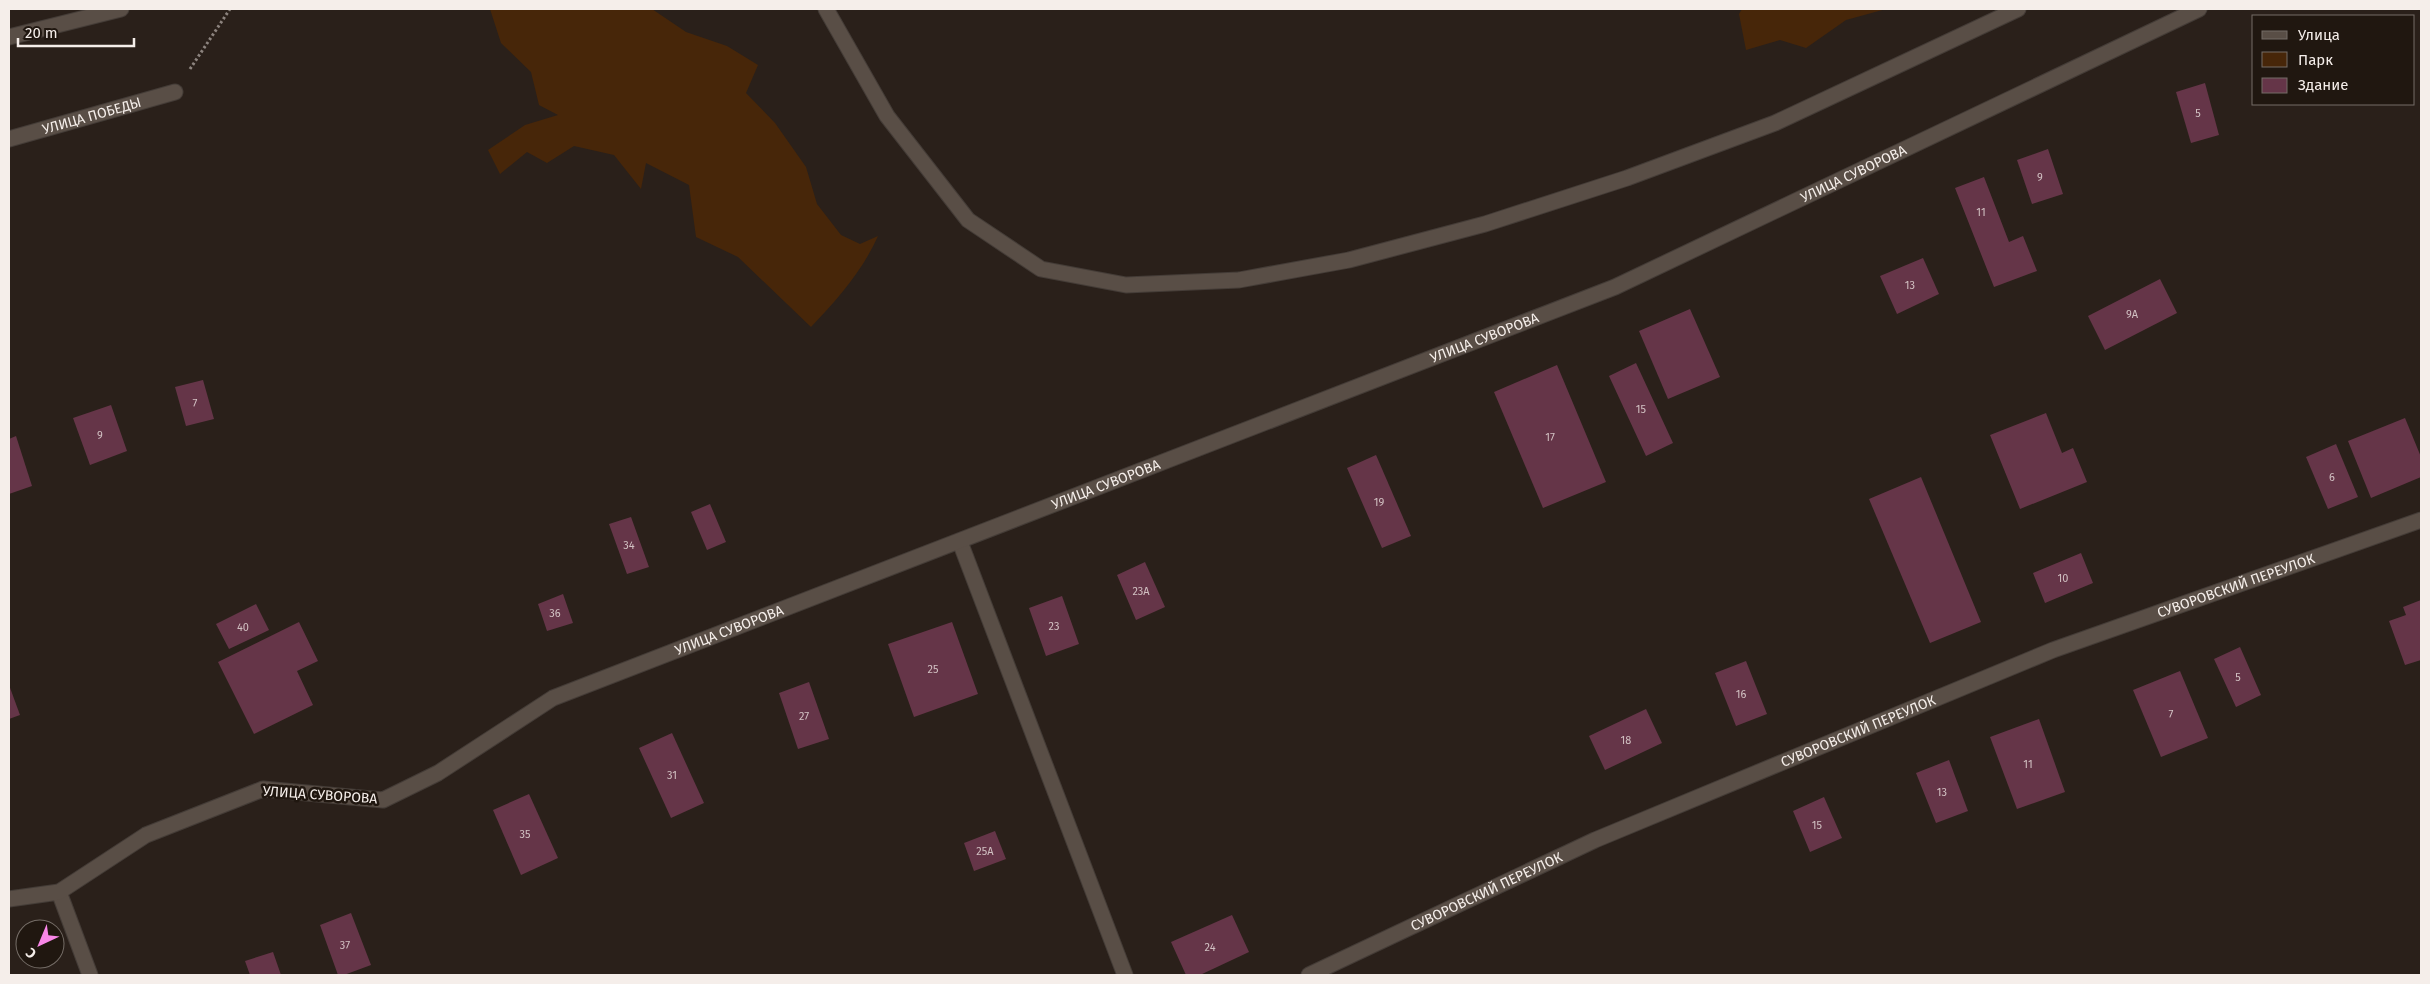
<svg xmlns="http://www.w3.org/2000/svg" width="2430" height="984" font-family="'Fira Sans',sans-serif">
	<style>
		.green { fill: #472609 }
		.building { fill: #653548 }
		.lines { fill: none; stroke-linecap: round; stroke-linejoin: round }
		.street-casing { stroke: #443c37; stroke-width: 17 }
		.secondary-casing { stroke: #443c37; stroke-width: 17 }
		.path { stroke: #8c837e; stroke-width: 3; stroke-dasharray: 2.5 2.5; stroke-linecap: butt }
		.street { stroke: #594e46; stroke-width: 15 }
		.secondary { stroke: #594e46; stroke-width: 15 }
		.labels { text-anchor: middle; dominant-baseline: central; stroke-width: 5; stroke-linejoin: round; paint-order: stroke }
		.number-label { font-size: 11px; fill: #d1c0c2 }
		.street-label { font-size: 14px; fill: #f5eeea; stroke: #201710 }
	</style>
	<rect width="100%" height="100%" fill="#2a201a"/>
	<g class="green">
		<path d="M490 9H652L686 32 727 46 758 65 746 93 775 123 806 167 817 204 841 235 860 244 878 236C863 270 837 300 811 327L738 257 696 237 689 185 646 163 641 189 614 155 574 146 547 163 527 152 500 174 488 150 525 125 558 115 539 105 531 72 501 43Z"/>
		<path d="M1742 9H1886L1846 20 1806 48 1780 40 1746 50 1739 14Z"/>
	</g>
	<g class="building">
		<path d="M2205 83 2219 135 2191 143 2176 92Z"/>
		<path d="M2048 149 2063 194 2032 204 2017 160Z"/>
		<path d="M1984 177 2009 242 2023 236 2037 271 1994 287 1955 188Z"/>
		<path d="M1923 258 1939 294 1897 314 1880 276Z"/>
		<path d="M2160 279 2177 313 2105 350 2088 316Z"/>
		<path d="M1690 309 1720 377 1668 399 1639 331Z"/>
		<path d="M1636 363 1673 443 1646 456 1609 376Z"/>
		<path d="M1557 365 1606 482 1543 508 1494 392Z"/>
		<path d="M203 380 214 419 186 426 175 387Z"/>
		<path d="M111 405 127 451 90 465 73 418Z"/>
		<path d="M2046 413 2062 453 2073 448 2087 482 2020 509 1990 435Z"/>
		<path d="M2405 418 2421 457V477L2371 498 2348 441Z"/>
		<path d="M16 436 32 486 9 494V439Z"/>
		<path d="M2336 444 2358 497 2328 509 2306 457Z"/>
		<path d="M1376 455 1411 536 1382 548 1347 468Z"/>
		<path d="M1921 477 1981 622 1930 643 1869 499Z"/>
		<path d="M710 504 726 542 707 550 691 512Z"/>
		<path d="M631 517 649 567 627 574 609 524Z"/>
		<path d="M2081 553 2093 583 2045 603 2033 573Z"/>
		<path d="M1145 562 1165 607 1136 620 1117 575Z"/>
		<path d="M563 594 573 623 547 631 538 604Z"/>
		<path d="M1062 596 1079 644 1046 656 1029 608Z"/>
		<path d="M2421 600V660L2405 665 2389 621 2406 615 2403 607Z"/>
		<path d="M256 604 269 630 229 649 216 624Z"/>
		<path d="M299 622 318 661 297 671 313 705 254 734 218 662Z"/>
		<path d="M952 622 978 694 914 717 888 644Z"/>
		<path d="M2240 647 2261 695 2236 707 2214 659Z"/>
		<path d="M1746 661 1767 714 1736 726 1715 673Z"/>
		<path d="M2180 671 2208 738 2161 757 2133 690Z"/>
		<path d="M809 682 829 739 798 749 779 693Z"/>
		<path d="M9 685 20 715 9 719Z"/>
		<path d="M1646 709 1662 743 1605 770 1589 736Z"/>
		<path d="M2039 719 2065 792 2017 809 1990 737Z"/>
		<path d="M672 733 704 803 671 818 639 748Z"/>
		<path d="M1949 760 1968 811 1936 823 1916 773Z"/>
		<path d="M529 794 558 858 521 875 493 810Z"/>
		<path d="M1824 797 1842 838 1810 852 1793 811Z"/>
		<path d="M995 831 1006 859 974 871 964 843Z"/>
		<path d="M351 913 371 965 344 975H338L320 925Z"/>
		<path d="M1232 915 1249 952 1200 975H1186L1171 942Z"/>
		<path d="M273 952 281 975H250L245 961Z"/>
	</g>
	<g class="lines">
		<defs>
			<g id="street">
				<path d="M9 37 121 9"/>
				<path id="s1" d="M9 139 175 92"/>
				<path d="M960 542 1125 975"/>
				<path d="M59 892 90 975"/>
				<path id="s2" d="M9 899 59 892 146 835 263 789 383 800 438 773 553 698 1615 287 2199 9"/>
				<path id="s3" d="M1309 975 1595 840 2053 650 2421 520"/>
			</g>
			<path id="secondary" d="M826 9 887 116 968 220 1041 269 1126 285 1239 280 1349 260 1485 224 1627 178 1775 123 2018 9"/>
		</defs>
		<use href="#street" class="street-casing"/>
		<use href="#secondary" class="secondary-casing"/>
		<path class="path" d="M190 69 230 9"/>
		<use href="#street" class="street"/>
		<use href="#secondary" class="secondary"/>
	</g>
	<g class="labels">
		<g class="number-label">
			<text x="2198" y="113">5</text>
			<text x="2040" y="177">9</text>
			<text x="1981" y="212">11</text>
			<text x="1910" y="285">13</text>
			<text x="2132" y="314">9А</text>
			<text x="195" y="403">7</text>
			<text x="1641" y="409">15</text>
			<text x="100" y="435">9</text>
			<text x="1550" y="437">17</text>
			<text x="2332" y="477">6</text>
			<text x="1379" y="502">19</text>
			<text x="629" y="545">34</text>
			<text x="2063" y="578">10</text>
			<text x="1141" y="591">23А</text>
			<text x="555" y="613">36</text>
			<text x="1054" y="626">23</text>
			<text x="243" y="627">40</text>
			<text x="933" y="669">25</text>
			<text x="2238" y="677">5</text>
			<text x="1741" y="694">16</text>
			<text x="2171" y="714">7</text>
			<text x="804" y="716">27</text>
			<text x="1626" y="740">18</text>
			<text x="2028" y="764">11</text>
			<text x="672" y="775">31</text>
			<text x="1942" y="792">13</text>
			<text x="1817" y="825">15</text>
			<text x="525" y="834">35</text>
			<text x="985" y="851">25А</text>
			<text x="345" y="945">37</text>
			<text x="1210" y="947">24</text>
		</g>
		<g class="street-label">
			<text stroke="none"><textPath href="#s1" startOffset="86">УЛИЦА ПОБЕДЫ</textPath></text>
			<text stroke="none"><textPath href="#s2" startOffset="2002">УЛИЦА СУВОРОВА</textPath></text>
			<text stroke="none"><textPath href="#s2" startOffset="1598">УЛИЦА СУВОРОВА</textPath></text>
			<text stroke="none"><textPath href="#s2" startOffset="1192">УЛИЦА СУВОРОВА</textPath></text>
			<text stroke="none"><textPath href="#s3" startOffset="1006">СУВОРОВСКИЙ ПЕРЕУЛОК</textPath></text>
			<text stroke="none"><textPath href="#s2" startOffset="788">УЛИЦА СУВОРОВА</textPath></text>
			<text stroke="none"><textPath href="#s3" startOffset="601">СУВОРОВСКИЙ ПЕРЕУЛОК</textPath></text>
			<text transform="translate(320 795) rotate(4)">УЛИЦА СУВОРОВА</text>
			<text stroke="none"><textPath href="#s3" startOffset="196">СУВОРОВСКИЙ ПЕРЕУЛОК</textPath></text>
		</g>
	</g>
	<rect width="2430" height="984" fill="none" stroke="#f5eeea" stroke-width="20"/>
	<rect x="2252" y="15" width="162" height="90" fill="#201710" stroke="#756d67"/>
	<rect x="2262" y="31" width="25" height="8" fill="#594e46" stroke="#756d67"/>
	<text x="2298" y="40" font-size="15" fill="#f5eeea">Улица</text>
	<rect x="2262" y="52" width="25" height="15" fill="#472609" stroke="#756d67"/>
	<text x="2298" y="65" font-size="15" fill="#f5eeea">Парк</text>
	<rect x="2262" y="78" width="25" height="15" fill="#653548" stroke="#756d67"/>
	<text x="2298" y="90" font-size="15" fill="#f5eeea">Здание</text>
	<g transform="translate(40 944) rotate(224)"><circle r="24" fill="#201710" stroke="#756d67"/>
	<path d="M0-4L9 19L0 12L-9 19Z" fill="#f987e8"/>
	<text y="-8" font-size="14" font-weight="bold" text-anchor="middle" fill="#f5eeea">С</text>
	</g>
	<path d="M18 38v8h116v-8" fill="none" stroke="#f5eeea" stroke-width="2.5"/>
	<text x="25" y="38" font-size="15" fill="#f5eeea" stroke="#201710" stroke-width="4" paint-order="stroke">20 m</text>
</svg>
